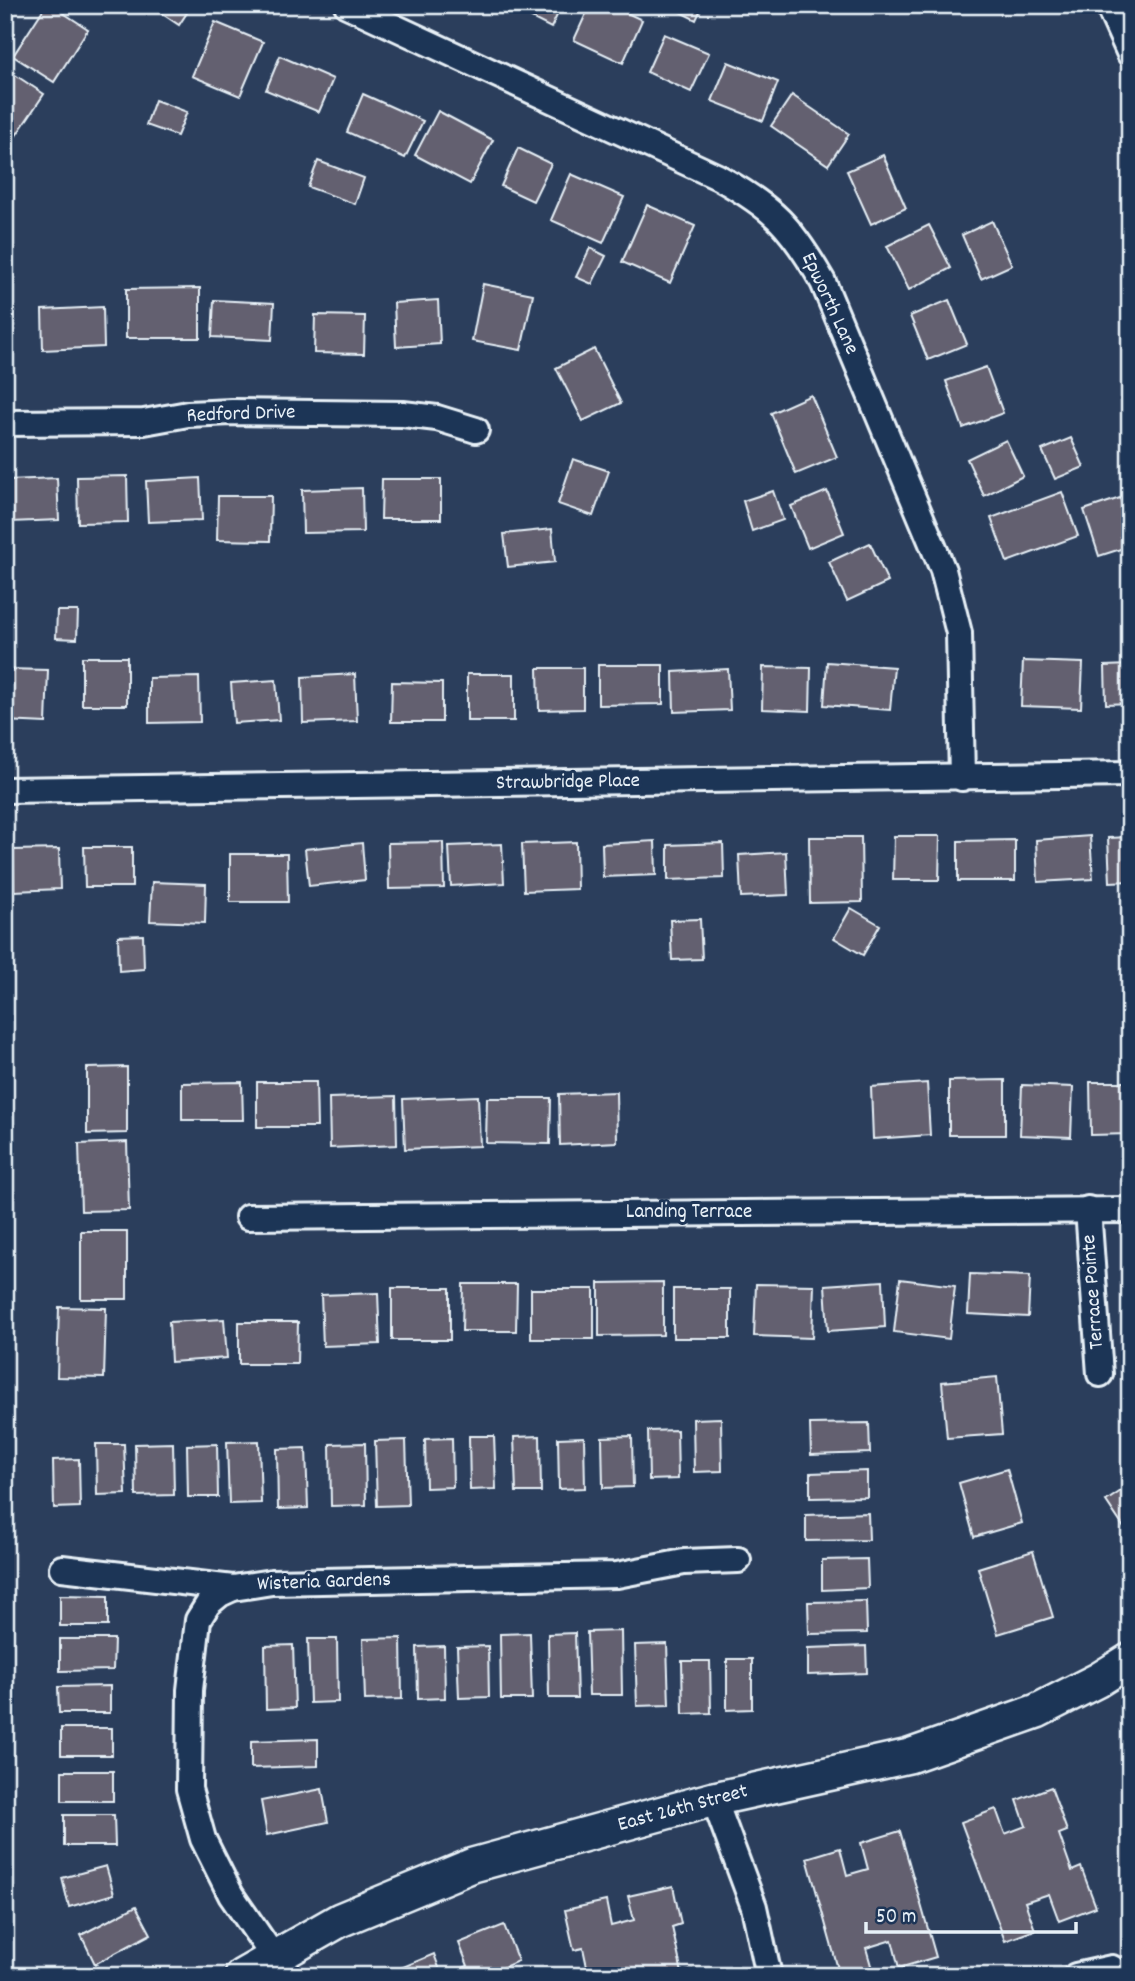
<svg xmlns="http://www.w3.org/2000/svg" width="1135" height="1981" font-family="Dekko,sans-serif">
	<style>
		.building { fill: #646070; stroke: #e8f1f8; stroke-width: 2 }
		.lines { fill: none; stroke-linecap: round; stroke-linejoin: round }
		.street-casing { stroke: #e8f1f8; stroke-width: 30 }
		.secondary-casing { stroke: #e8f1f8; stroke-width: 38 }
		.street { stroke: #1d3557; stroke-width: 24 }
		.secondary { stroke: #1d3557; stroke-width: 33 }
		.labels { text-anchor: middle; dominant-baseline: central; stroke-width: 6; stroke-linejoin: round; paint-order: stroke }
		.street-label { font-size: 21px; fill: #e8f1f8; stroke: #1d3557 }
	</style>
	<rect width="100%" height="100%" fill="#2b3e5c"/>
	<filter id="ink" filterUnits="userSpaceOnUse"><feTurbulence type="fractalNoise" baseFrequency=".0143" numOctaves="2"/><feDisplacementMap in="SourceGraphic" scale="14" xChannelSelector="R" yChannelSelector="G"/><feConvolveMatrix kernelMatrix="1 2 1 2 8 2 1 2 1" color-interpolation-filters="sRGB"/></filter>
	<g filter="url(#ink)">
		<g class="building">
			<path d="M46 5H51L88 29 54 82 13 56Z"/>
			<path d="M166 5H192L179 25 161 13Z"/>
			<path d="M506 5H562L551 28Z"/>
			<path d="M590 5H610L642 20 623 63 574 40Z"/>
			<path d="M666 5H703L696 20Z"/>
			<path d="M215 22 263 42 240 96 192 76Z"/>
			<path d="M664 34 709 53 691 92 647 72Z"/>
			<path d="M280 56 333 79 319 112 266 90Z"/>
			<path d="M728 62 778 82 763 121 712 101Z"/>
			<path d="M9 71 44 94 11 143 5 140V77Z"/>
			<path d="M363 94 423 121 405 158 347 132Z"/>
			<path d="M792 95 849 134 828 165 771 126Z"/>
			<path d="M155 100 187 112 177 136 146 125Z"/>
			<path d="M438 111 493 140 470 184 415 155Z"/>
			<path d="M518 148 551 164 533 201 501 186Z"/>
			<path d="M883 155 906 208 871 224 847 171Z"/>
			<path d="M318 161 364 178 355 204 308 187Z"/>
			<path d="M571 174 624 197 603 243 551 220Z"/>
			<path d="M647 205 695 226 670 283 622 262Z"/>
			<path d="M992 221 1012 265 981 279 962 235Z"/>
			<path d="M929 225 951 268 909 290 887 246Z"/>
			<path d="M5 244 12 248 5 261Z"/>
			<path d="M590 248 606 256 592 284 576 277Z"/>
			<path d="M483 284 533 294 521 350 472 341Z"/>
			<path d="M200 288V338H126V289Z"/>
			<path d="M214 300 274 303 272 340 212 337Z"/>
			<path d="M438 300 440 344 396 347 394 303Z"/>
			<path d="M949 300 967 344 928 360 910 316Z"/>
			<path d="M103 307 104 347 43 350 42 310Z"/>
			<path d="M315 315 365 316 364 354 314 353Z"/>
			<path d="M594 349 621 403 583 421 556 368Z"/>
			<path d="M986 367 1003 413 963 428 946 381Z"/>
			<path d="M811 395 837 457 796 474 771 413Z"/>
			<path d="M1071 438 1084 467 1055 479 1042 450Z"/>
			<path d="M1006 440 1023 476 984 496 967 459Z"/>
			<path d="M573 459 609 471 593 516 558 504Z"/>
			<path d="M127 476 128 522 78 523 77 477Z"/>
			<path d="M57 478 59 520 10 522 8 480Z"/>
			<path d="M200 478 202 520 148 522 146 481Z"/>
			<path d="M382 479H441V519H381Z"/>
			<path d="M362 488 363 532 303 533 302 490Z"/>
			<path d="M773 491 783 520 752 531 743 501Z"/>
			<path d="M827 491 844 533 808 548 791 506Z"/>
			<path d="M1062 492 1078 536 1007 562 991 518Z"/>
			<path d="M218 496H271L270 541 217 540Z"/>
			<path d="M1120 498 1130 528V546L1099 556 1084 510Z"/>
			<path d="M552 529 555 562 508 567 504 534Z"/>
			<path d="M870 543 888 582 847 601 829 562Z"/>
			<path d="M57 611H78L77 639 56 638Z"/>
			<rect x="82" y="657" width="45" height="48"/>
			<path d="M1023 661 1083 663 1081 708 1021 706Z"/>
			<path d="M827 662 894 667 890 710 824 705Z"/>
			<path d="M598 665H663V704L598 705Z"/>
			<path d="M1130 665V703L1106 704 1105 666Z"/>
			<path d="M763 667 811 668 810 711 762 709Z"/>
			<path d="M538 668H583V709L539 710Z"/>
			<path d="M5 669 48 670 46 723 5 721Z"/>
			<path d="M728 669 730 710 674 712 673 672Z"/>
			<path d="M355 674 357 721 303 723 302 677Z"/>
			<rect x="467" y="674" width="47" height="47"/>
			<path d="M199 677 200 722 149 723V678Z"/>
			<path d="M276 680 279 720 234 723 231 683Z"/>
			<path d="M392 682 442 683V722H391Z"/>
			<path d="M894 836H940L939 880H893Z"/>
			<path d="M1090 836 1093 879 1038 882 1036 840Z"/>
			<path d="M809 837H861L862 902 810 903Z"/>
			<path d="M1130 837V881L1110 882 1108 838Z"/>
			<path d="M1015 840V881H958V841Z"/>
			<path d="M655 841 656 875 603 877 602 844Z"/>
			<path d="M443 842 444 888 389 889 388 843Z"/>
			<path d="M576 842 577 889 524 891 522 844Z"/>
			<path d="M362 843 365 880 309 886 305 849Z"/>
			<path d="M723 843 724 878 668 880V845Z"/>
			<path d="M502 844 504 883 451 886 449 846Z"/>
			<path d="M84 847H132V887H85Z"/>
			<path d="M59 849 60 889 14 891 13 850Z"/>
			<path d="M786 852 788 895 741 897 739 855Z"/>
			<path d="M230 854H287L288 902H230Z"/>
			<path d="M152 882 206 884 205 923 150 921Z"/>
			<path d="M851 908 880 925 863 955 834 938Z"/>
			<path d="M700 919 702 959 672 960 670 920Z"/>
			<path d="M143 935 144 969 119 971 118 936Z"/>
			<path d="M127 1067V1133L87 1134V1068Z"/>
			<path d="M1005 1080V1135H949V1081Z"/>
			<path d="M242 1082 243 1120H182V1083Z"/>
			<path d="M257 1082H316L317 1127H257Z"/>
			<path d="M1090 1082H1130V1134L1091 1135Z"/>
			<path d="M927 1083 930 1135 873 1139 871 1087Z"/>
			<path d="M1022 1085 1073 1087 1071 1137 1020 1135Z"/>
			<path d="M616 1092 617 1142 560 1145 559 1094Z"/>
			<path d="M396 1096 397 1145 330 1148 329 1098Z"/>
			<path d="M478 1096 480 1146 405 1149 403 1099Z"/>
			<path d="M487 1098H551L550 1144 486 1143Z"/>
			<path d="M127 1142 129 1210 81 1211 79 1144Z"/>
			<rect x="81" y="1231" width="46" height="68"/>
			<path d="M970 1274 1030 1276 1028 1317 968 1314Z"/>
			<path d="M900 1279 955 1286 949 1339 894 1332Z"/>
			<path d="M883 1281 885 1327 828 1331 825 1285Z"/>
			<path d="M663 1282V1335L599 1336V1283Z"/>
			<path d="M463 1284H517L516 1331H462Z"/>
			<path d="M756 1284 814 1285 812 1338 754 1336Z"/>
			<rect x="392" y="1288" width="58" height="52"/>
			<rect x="531" y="1289" width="63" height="50"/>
			<rect x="673" y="1289" width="57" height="49"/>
			<path d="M378 1293 380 1344 323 1346 321 1295Z"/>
			<path d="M59 1307 106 1308 104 1378 57 1377Z"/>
			<path d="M224 1319 227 1358 171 1362 169 1322Z"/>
			<path d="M239 1322H298L297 1364H239Z"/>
			<path d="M997 1377 1002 1434 947 1438 942 1382Z"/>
			<path d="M721 1418 722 1471 694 1472 693 1419Z"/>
			<path d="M869 1423 870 1453 811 1455 810 1424Z"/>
			<path d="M677 1430 678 1479 649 1480 648 1431Z"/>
			<path d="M469 1436H494L496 1489 470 1490Z"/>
			<path d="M540 1436 541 1492H516L514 1437Z"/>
			<path d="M632 1436 633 1487 603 1488 602 1437Z"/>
			<path d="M584 1437 585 1488 559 1489 558 1438Z"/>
			<path d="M452 1438 453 1487 426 1488 425 1439Z"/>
			<path d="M406 1440 408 1505 377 1506 375 1441Z"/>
			<path d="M259 1441 261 1503 229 1504 227 1442Z"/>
			<path d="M173 1443 174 1495 136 1496 135 1444Z"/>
			<path d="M365 1443 366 1505 331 1506 330 1444Z"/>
			<path d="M96 1444H124L126 1494 97 1495Z"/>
			<path d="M217 1444 218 1497H188L187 1445Z"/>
			<path d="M306 1448 308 1508 278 1509 277 1449Z"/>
			<path d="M79 1459 80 1507 54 1508 53 1460Z"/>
			<path d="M1007 1469 1022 1523 974 1537 959 1483Z"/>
			<path d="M867 1471V1497L810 1498V1473Z"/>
			<path d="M1130 1485V1537L1106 1501Z"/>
			<path d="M868 1513 869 1540 806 1541V1515Z"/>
			<path d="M1033 1551 1053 1617 998 1634 978 1568Z"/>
			<path d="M867 1559 868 1588 822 1590V1560Z"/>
			<path d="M60 1595 108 1596V1626H60Z"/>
			<path d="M866 1601 867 1633 809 1634 808 1602Z"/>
			<path d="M621 1631 622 1695H589L587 1632Z"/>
			<path d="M530 1633 532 1699H501L500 1634Z"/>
			<path d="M575 1633 577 1698H549L548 1634Z"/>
			<path d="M401 1638 402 1699 365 1700 363 1639Z"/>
			<path d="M60 1639H114L113 1670 60 1671Z"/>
			<path d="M308 1639H337L338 1702 310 1703Z"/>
			<path d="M667 1644 669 1705 637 1706 635 1645Z"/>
			<path d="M293 1645 295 1708 266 1709 265 1646Z"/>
			<path d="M444 1646 445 1698 418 1699 417 1647Z"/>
			<path d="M488 1646 489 1697 459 1698 457 1647Z"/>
			<path d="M866 1646 867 1673 808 1675V1648Z"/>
			<path d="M727 1659H752V1709L727 1710Z"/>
			<path d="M682 1661H710L711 1713 683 1714Z"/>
			<path d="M110 1686V1713H59L58 1687Z"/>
			<rect x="61" y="1728" width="51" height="27"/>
			<path d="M318 1739V1766L251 1768V1741Z"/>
			<rect x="62" y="1771" width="51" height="30"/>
			<path d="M1051 1787 1067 1831 1059 1834 1072 1871 1081 1867 1096 1907 1059 1921 1049 1894 1025 1902 1035 1930 1005 1941 961 1822 996 1809 1005 1834 1026 1826 1017 1800Z"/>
			<path d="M322 1789 328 1822 267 1835 261 1801Z"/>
			<path d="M64 1815H114L115 1846H64Z"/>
			<path d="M900 1831 936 1957 899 1968 892 1940 866 1948 874 1976H840L807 1858 840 1848 847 1875 868 1869 861 1843Z"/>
			<path d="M106 1866 114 1894 69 1907 62 1878Z"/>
			<path d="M673 1886 681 1924 672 1927 682 1973 692 1970 693 1976H589L583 1948 574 1950 565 1910 606 1901 611 1926 634 1920 628 1896Z"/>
			<path d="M136 1906 151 1934 95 1964 81 1935Z"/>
			<path d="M504 1925 518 1961 504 1967 508 1976H443L468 1966 459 1943Z"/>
			<path d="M434 1954 442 1976H392L391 1972Z"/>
		</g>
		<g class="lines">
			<defs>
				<g id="street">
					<path d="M347 5 718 177C774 208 791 226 823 282L943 570 959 633 962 778"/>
					<path d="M1108 5 1130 54"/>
					<path d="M5 423 144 422 188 414 232 412 403 414 437 418 476 430"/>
					<path d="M5 790 1130 774"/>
					<path d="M1088 1209 1100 1374"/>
					<path d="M248 1217 1130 1210"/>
					<path d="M62 1568 233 1588"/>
					<path d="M714 1799 754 1907 769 1976"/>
					<path d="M273 1956 231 1895 203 1839 189 1789 190 1690 198 1620 208 1604 220 1594 233 1588 272 1582 617 1575 684 1562 738 1560"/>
					<path d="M1076 1976 1112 1968"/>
				</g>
				<path id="secondary" d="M242 1976 340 1920 473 1865 714 1799 909 1756 1037 1711 1098 1680 1130 1660"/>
			</defs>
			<use href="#street" class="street-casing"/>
			<use href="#secondary" class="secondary-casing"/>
			<use href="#street" class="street"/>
			<use href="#secondary" class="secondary"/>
		</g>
	</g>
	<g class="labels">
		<g class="street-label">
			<text transform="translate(829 304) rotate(65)">Epworth Lane</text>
			<text transform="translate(241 415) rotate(-2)">Redford Drive</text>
			<text transform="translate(568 783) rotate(-1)">Strawbridge Place</text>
			<text x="689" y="1213">Landing Terrace</text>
			<text transform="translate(1094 1292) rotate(-94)">Terrace Pointe</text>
			<text transform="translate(324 1583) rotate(-2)">Wisteria Gardens</text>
			<text transform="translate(683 1809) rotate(-15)">East 26th Street</text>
		</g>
	</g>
	<rect width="1135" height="1981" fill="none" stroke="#1d3557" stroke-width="28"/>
	<rect x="14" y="14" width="1107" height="1953" fill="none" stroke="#e8f1f8" stroke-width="2.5" filter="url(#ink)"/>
	<path d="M866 1922v10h210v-10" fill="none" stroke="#e8f1f8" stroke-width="3.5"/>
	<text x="876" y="1922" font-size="21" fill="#e8f1f8" stroke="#1d3557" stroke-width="5" paint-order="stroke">50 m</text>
</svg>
